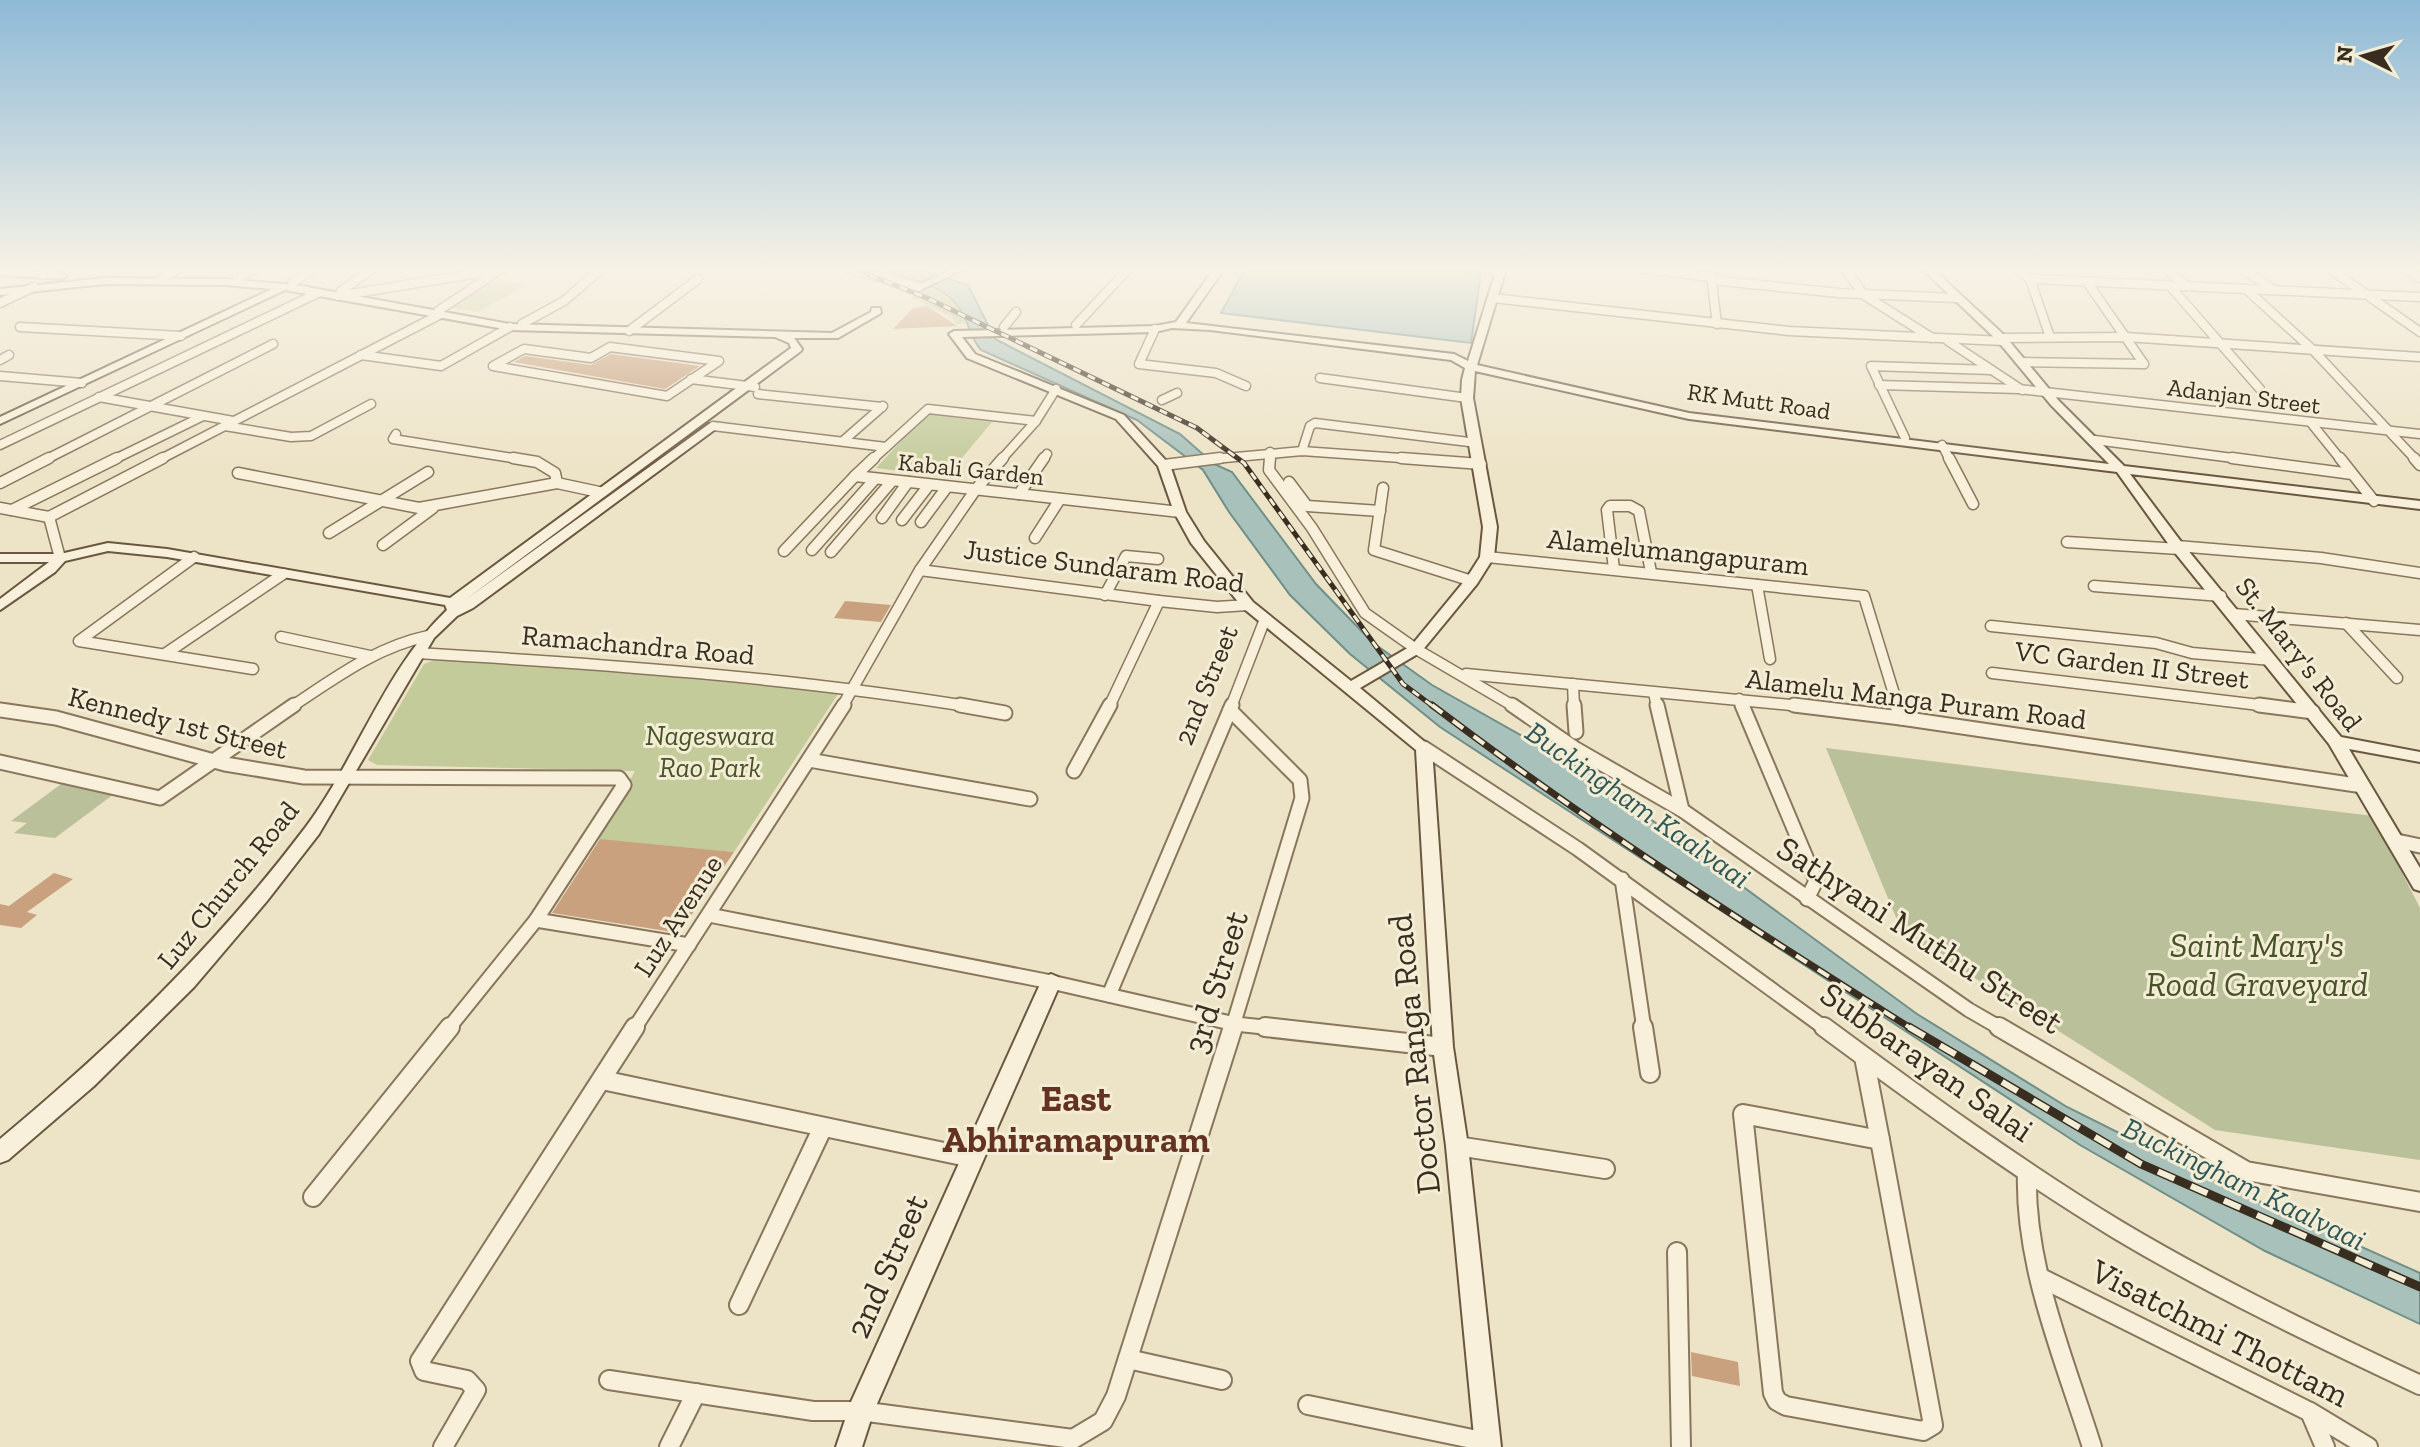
<svg xmlns="http://www.w3.org/2000/svg" width="2420" height="1447" font-family="'Zilla Slab',serif">
	<style>
		.green { fill: #c3cb9b }
		.cemetery { fill: #bac09a }
		.water { fill: #a8c1bb; stroke: #6f8f88; stroke-width: 2 }
		.building { fill: #c9a17f }
		.lines { fill: none; stroke-linecap: round; stroke-linejoin: round }
		.street-far3-casing { stroke: #88765d; stroke-width: 11 }
		.street-far2-casing { stroke: #88765d; stroke-width: 13 }
		.street-far1-casing { stroke: #88765d; stroke-width: 17 }
		.street-casing { stroke: #88765d; stroke-width: 22 }
		.secondary-casing { stroke: #6a5740; stroke-width: 4 }
		.street-far3 { stroke: #f8f0da; stroke-width: 8 }
		.street-far2 { stroke: #f8f0da; stroke-width: 10 }
		.street-far1 { stroke: #f8f0da; stroke-width: 13 }
		.street { stroke: #f8f0da; stroke-width: 18 }
		.secondary { fill: #f8f0da; fill-rule: evenodd }
		.rail-far2-casing { stroke: #392d20; stroke-width: 5 }
		.rail-far1-casing { stroke: #392d20; stroke-width: 7 }
		.rail-casing { stroke: #392d20; stroke-width: 9 }
		.rail-far2 { stroke: #f4edd6; stroke-width: 3; stroke-dasharray: 8; stroke-linecap: butt }
		.rail-far1 { stroke: #f4edd6; stroke-width: 4; stroke-dasharray: 13; stroke-linecap: butt }
		.rail { stroke: #f4edd6; stroke-width: 6; stroke-dasharray: 18; stroke-linecap: butt }
		.labels { text-anchor: middle; dominant-baseline: central; stroke-width: 6; stroke-linejoin: round; paint-order: stroke }
		.far-street-label { font-size: 24px; fill: #392d20; stroke: #f4edd6 }
		.street-label { font-size: 28px; fill: #392d20; stroke: #f4edd6 }
		.park-label { font-size: 28px; font-style: italic; fill: #475428; stroke: #f4edd6 }
		.water-label { font-size: 30px; font-style: italic; fill: #305857; stroke: #f4edd6 }
		.near-street-label { font-size: 34px; fill: #392d20; stroke: #f4edd6 }
		.near-park-label { font-size: 34px; font-style: italic; fill: #475428; stroke: #f4edd6 }
		.near-neighbourhood-label { font-size: 36px; font-weight: bold; fill: #643221; stroke: #f4edd6 }
	</style>
	<rect width="100%" height="100%" fill="#ede3c7"/>
	<g class="green">
		<path d="M488 279 529 284 478 312 445 307Z"/>
		<path d="M930 287 958 306 968 323 956 324 952 317 911 297Z"/>
		<path d="M926 414 992 422 946 477 876 468Z"/>
		<path d="M435 660 828 682 840 691 734 852 596 839 635 771 377 765 368 760 424 664Z"/>
	</g>
	<g class="cemetery">
		<path d="M1826 748 2373 816 2420 908V1160L2215 1130 1902 932Z"/>
		<path d="M68 779 118 791 55 838 14 833 27 823 11 821Z"/>
	</g>
	<g class="water">
		<path d="M879 269H918L968 285 995 339 1180 434 1214 464 1232 472 1316 584 1372 642 1432 685 1586 772 1917 1014 2067 1107 2223 1185 2420 1273V1324L2265 1251 2080 1145 1440 727 1350 654 1290 595 1229 512 1203 470 1137 420 981 350C969 337 969 320 958 306 942 285 903 276 879 269Z"/>
		<path d="M1245 269H1443L1481 273 1471 343 1221 313Z"/>
	</g>
	<g class="building">
		<path d="M927 306 957 326 893 329 913 308Z"/>
		<path d="M611 354 700 366 665 389 514 362 525 356 591 365Z"/>
		<path d="M845 601 891 605 881 622 834 618Z"/>
		<path d="M600 839 734 852 679 933 552 913Z"/>
		<path d="M54 873 73 879 27 912 37 915 21 928 0 925V904L9 906Z"/>
		<path d="M1691 1352 1738 1362 1740 1386 1692 1376Z"/>
	</g>
	<g class="lines">
		<defs>
			<g id="street-far3">
				<path d="M848 269 919 287"/>
				<path d="M1644 269 1711 277"/>
				<path d="M1845 269 1864 295 1932 338"/>
				<path d="M2018 269 2030 279 2050 337"/>
				<path d="M2166 269 2187 286"/>
				<path d="M2243 269 2272 289"/>
				<path d="M2330 269 2420 332"/>
				<path d="M2405 269 2420 278"/>
				<path d="M43 275 56 269"/>
				<path d="M1711 275 1717 324"/>
				<path d="M163 277 178 269"/>
				<path d="M237 279 254 269"/>
				<path d="M2030 279 2420 297"/>
				<path d="M1711 280 1839 293 1956 298"/>
				<path d="M2087 282 2144 364"/>
				<path d="M292 283 313 269"/>
				<path d="M2170 286 2260 389"/>
				<path d="M2246 289 2313 350 2416 460"/>
				<path d="M341 291 372 269"/>
				<path d="M338 296 503 269"/>
				<path d="M1493 298 1789 331 2003 341"/>
				<path d="M0 303 34 287"/>
				<path d="M438 311 495 273"/>
				<path d="M522 324 564 301 601 269"/>
				<path d="M1076 325 1128 269"/>
				<path d="M20 327 181 336"/>
				<path d="M1004 327 1016 312"/>
				<path d="M1155 329 1139 364 1216 373 1246 386"/>
				<path d="M629 331 698 279"/>
				<path d="M2001 338 2126 337 2420 357"/>
				<path d="M1948 341 2022 390"/>
				<path d="M610 347 719 361 667 396 493 366 524 349 591 358Z"/>
				<path d="M361 355 441 366 510 327"/>
				<path d="M0 360 9 355"/>
				<path d="M2022 362 2144 364"/>
				<path d="M0 376 82 383"/>
				<path d="M1320 378 1467 398"/>
				<path d="M691 379 755 387"/>
				<path d="M1879 385 2019 389 2420 434"/>
				<path d="M758 394 882 407"/>
				<path d="M99 397 233 421"/>
				<path d="M1162 400 1177 393"/>
				<path d="M2312 424 2341 460"/>
				<path d="M225 426 291 437 311 436 371 404"/>
				<path d="M713 426 886 447"/>
				<path d="M396 434 393 439 525 460"/>
				<path d="M1905 438 1871 366 1991 370"/>
				<path d="M2095 440 2248 460"/>
				<path d="M843 441 883 406"/>
				<path d="M0 445 318 293"/>
				<path d="M1942 445 1950 460"/>
				<path d="M1302 451 1310 426 1315 423 1477 443"/>
				<path d="M45 460 273 344"/>
				<path d="M113 460 201 417"/>
				<path d="M159 460 439 315"/>
				<path d="M872 460 928 409 1036 421"/>
				<path d="M1001 460 1036 421 1056 389"/>
				<path d="M1043 460 1047 454"/>
				<path d="M1203 460 1302 451 1429 460"/>
				<path d="M1270 460V452"/>
			</g>
			<g id="street-far2">
				<path d="M513 458 537 462 555 473 557 483"/>
				<path d="M874 458 855 476 1180 512"/>
				<path d="M1270 458 1269 470 1312 528 1365 613 1416 649 1515 707"/>
				<path d="M1401 458 1481 464"/>
				<path d="M1949 458 1973 504"/>
				<path d="M2232 458 2352 474"/>
				<path d="M2340 458 2374 501"/>
				<path d="M2414 458 2420 465"/>
				<path d="M1164 465 1220 458"/>
				<path d="M238 473 419 508 557 483 599 492"/>
				<path d="M1289 482 1307 506 1380 511"/>
				<path d="M0 483 49 458"/>
				<path d="M1383 488 1374 550 1472 581"/>
				<path d="M1019 494 1044 458"/>
				<path d="M0 508 49 517"/>
				<path d="M12 510 117 458"/>
				<path d="M49 517 163 458"/>
				<path d="M49 517 60 558"/>
				<path d="M882 518 908 482"/>
				<path d="M902 520 929 485"/>
				<path d="M921 522 947 487"/>
				<path d="M329 533 428 472"/>
				<path d="M1035 538 1060 499"/>
				<path d="M2067 542 2180 549"/>
				<path d="M383 545 433 508"/>
				<path d="M2177 546 2321 558 2420 573"/>
				<path d="M812 550 875 479"/>
				<path d="M784 551 855 476"/>
				<path d="M831 552 892 481"/>
				<path d="M194 557 79 641 253 669"/>
				<path d="M1487 557 1864 596 1898 707"/>
				<path d="M1614 569 1607 510 1610 506H1630L1639 511 1651 572"/>
				<path d="M920 570 1159 601 1217 607 1248 605"/>
				<path d="M1757 585 1770 659"/>
				<path d="M2094 586 2221 596"/>
				<path d="M1105 595 1126 556 1158 559"/>
				<path d="M2234 614 2420 630"/>
				<path d="M2346 623 2397 678"/>
				<path d="M1991 626 2156 643 2192 653 2271 660"/>
				<path d="M281 637 370 656"/>
				<path d="M417 653C603 664 788 677 972 707"/>
				<path d="M165 654 283 574"/>
				<path d="M1992 673 2276 707"/>
				<path d="M1466 674 1811 707"/>
				<path d="M1573 684 1574 707"/>
				<path d="M1654 693 1657 707"/>
				<path d="M1739 699 1743 707"/>
				<path d="M291 707C335 678 376 647 428 636"/>
				<path d="M842 707 920 570 976 489 1003 458"/>
				<path d="M1109 707 1159 601"/>
				<path d="M1231 707 1265 619"/>
			</g>
			<g id="street-far1">
				<path d="M960 705 1005 713"/>
				<path d="M1512 705 1576 749 1682 810 1969 1010 2002 1029"/>
				<path d="M1574 705 1576 732"/>
				<path d="M1657 705 1682 810"/>
				<path d="M1742 705 1816 881 1807 899"/>
				<path d="M1794 705 1901 718 2363 786"/>
				<path d="M1897 705 1901 718"/>
				<path d="M2259 705 2313 712"/>
				<path d="M0 710 56 718 225 764 304 777 619 778 624 785 536 920 448 1029"/>
				<path d="M1230 710 1300 780 1302 798 1232 1029"/>
				<path d="M1424 748 1578 849 1826 1029"/>
				<path d="M809 760 1030 799"/>
				<path d="M0 762 160 798 294 705"/>
				<path d="M1074 771 1110 705"/>
				<path d="M2397 841 2420 846"/>
				<path d="M1622 879 1644 1029"/>
				<path d="M709 915 1051 982 1235 1024 1283 1029"/>
				<path d="M536 920 689 945"/>
				<path d="M1109 995 1232 705"/>
				<path d="M634 1029 844 705"/>
			</g>
			<g id="street">
				<path d="M1265 1027 1443 1047"/>
				<path d="M1643 1027 1650 1073"/>
				<path d="M1824 1027C1920 1098 2016 1168 2118 1230 2215 1288 2318 1337 2420 1385"/>
				<path d="M1999 1027 2246 1171 2420 1202"/>
				<path d="M1864 1057 1880 1140"/>
				<path d="M602 1080 972 1158"/>
				<path d="M1743 1114 1880 1140 1933 1425 1923 1431 1786 1406 1777 1401 1773 1393Z"/>
				<path d="M1457 1146 1605 1169"/>
				<path d="M2027 1172C2024 1266 2064 1358 2092 1447"/>
				<path d="M313 1197 450 1027"/>
				<path d="M1677 1252 1681 1447"/>
				<path d="M2041 1278 2310 1412 2368 1447"/>
				<path d="M739 1305 823 1127"/>
				<path d="M1128 1359 1222 1380"/>
				<path d="M609 1380 813 1411H860L1073 1439 1103 1421 1116 1396 1233 1027"/>
				<path d="M1308 1405 1487 1442"/>
				<path d="M2310 1412 2325 1447"/>
				<path d="M443 1447 476 1390 467 1380 424 1371 420 1361 635 1027"/>
				<path d="M669 1447 696 1393"/>
			</g>
			<g id="secondary">
				<path d="M0 269 62 273 67 276 62 279 0 275Z"/>
				<path d="M952 269H965L922 289 914 287Z"/>
				<path d="M1214 269H1224L1186 323 1454 354 1468 361 1495 274 1464 269H1506L1477 365 1689 413 2109 464 2051 405 1997 340 1922 269H1933L2005 336 2059 401 2124 466 2420 501V509L2130 474 2182 543 2341 737 2420 752V762L2349 749 2420 868V891L2414 889 2329 744 2172 549 2117 472 1689 419 1475 371 1473 398 1497 527 1494 557 1477 584 1421 652 1360 688 1432 748 1453 1047 1468 1146 1501 1447H1475L1446 1146 1433 1047 1416 750 1243 608 1191 543 1174 512 1158 466 1116 419 967 358 949 334 954 331 1155 326 1176 322ZM1172 328 1210 330 1451 360 1465 368 1462 380 1461 398 1483 527 1480 557 1466 579 1411 646 1351 681 1253 602 1204 541 1186 512 1170 465 1124 415 975 354 962 337 1155 332Z"/>
				<path d="M105 278 225 279 296 285 510 324 832 333 871 312 872 308H880L881 313 838 338H794L802 349 801 351 465 600 709 424H717V428L473 608 457 616 434 638 319 834 267 901 194 987 94 1086 8 1160 0 1163V1139C113 1045 216 946 305 828 357 759 384 670 447 610L445 605 167 557 108 551 65 561 55 572 0 610V599L49 562H0V554H60L108 543 167 549 450 598 791 348 789 343 775 337 510 330 285 290 0 424V417L272 289 225 285 105 284 0 295V289Z"/>
				<path d="M1051 974 1058 977 1061 982 873 1413 862 1447H836L851 1402 1041 982 1044 977Z"/>
			</g>
		</defs>
		<use href="#street-far3" class="street-far3-casing"/>
		<use href="#street-far2" class="street-far2-casing"/>
		<use href="#street-far1" class="street-far1-casing"/>
		<use href="#street" class="street-casing"/>
		<use href="#secondary" class="secondary-casing"/>
		<use href="#street-far3" class="street-far3"/>
		<use href="#street-far2" class="street-far2"/>
		<use href="#street-far1" class="street-far1"/>
		<use href="#street" class="street"/>
		<use href="#secondary" class="secondary"/>
		<defs>
			<path id="rail-far2" d="M855 269 927 298 1197 428 1244 463 1403 684 1434 707"/>
			<path id="rail-far1" d="M1432 705C1586 822 1748 926 1912 1029"/>
			<path id="rail" d="M1909 1027 2141 1164 2420 1287"/>
		</defs>
		<use href="#rail-far2" class="rail-far2-casing"/>
		<use href="#rail-far1" class="rail-far1-casing"/>
		<use href="#rail" class="rail-casing"/>
		<use href="#rail-far2" class="rail-far2"/>
		<use href="#rail-far1" class="rail-far1"/>
		<use href="#rail" class="rail"/>
	</g>
	<linearGradient id="sky" x2="0" y2="1"><stop stop-color="#8eb9d6"/><stop offset="0.57" stop-color="#f7f2e6"/><stop offset="1" stop-color="#f7f2e6" stop-opacity="0"/></linearGradient>
	<rect width="2420" height="472" fill="url(#sky)"/>
	<g class="labels">
		<g class="far-street-label">
			<text transform="translate(2244 396) rotate(7)">Adanjan Street</text>
			<text transform="translate(1759 401) rotate(8)">RK Mutt Road</text>
			<text transform="translate(971 469) rotate(6)">Kabali Garden</text>
		</g>
		<g class="street-label">
			<text transform="translate(1678 552) rotate(6)">Alamelumangapuram</text>
			<text transform="translate(1104 566) rotate(7)">Justice Sundaram Road</text>
			<text transform="translate(638 645) rotate(5)">Ramachandra Road</text>
			<text transform="translate(2299 654) rotate(52)">St. Mary's Road</text>
			<text transform="translate(2132 665) rotate(7)">VC Garden II Street</text>
			<text transform="translate(1206 685) rotate(-68)">2nd Street</text>
			<text transform="translate(1916 699) rotate(7)">Alamelu Manga Puram Road</text>
			<text transform="translate(178 723) rotate(14)">Kennedy 1st Street</text>
			<text transform="translate(228 885) rotate(-51)">Luz Church Road</text>
			<text transform="translate(678 916) rotate(-57)">Luz Avenue</text>
		</g>
		<g class="park-label">
			<text x="710" y="735">Nageswara<tspan x="710" dy="32">Rao Park</tspan></text>
		</g>
		<g class="water-label">
			<text transform="translate(1638 805) rotate(35)">Buckingham Kaalvaai</text>
			<text transform="translate(2244 1184) rotate(26)">Buckingham Kaalvaai</text>
		</g>
		<g class="near-street-label">
			<text transform="translate(1920 935) rotate(33)">Sathyani Muthu Street</text>
			<text transform="translate(1216 982) rotate(-73)">3rd Street</text>
			<text transform="translate(1414 1054) rotate(-96)">Doctor Ranga Road</text>
			<text transform="translate(1927 1062) rotate(35)">Subbarayan Salai</text>
			<text transform="translate(887 1266) rotate(-66)">2nd Street</text>
			<text transform="translate(2220 1333) rotate(27)">Visatchmi Thottam</text>
		</g>
		<g class="near-park-label">
			<text x="2257" y="945">Saint Mary's<tspan x="2257" dy="39">Road Graveyard</tspan></text>
		</g>
		<g class="near-neighbourhood-label">
			<text x="1076" y="1098">East<tspan x="1076" dy="41">Abhiramapuram</tspan></text>
		</g>
	</g>
	<g transform="translate(2364 56) rotate(275)" stroke="#f4edd6" stroke-width="6" paint-order="stroke">
	<path d="M0-6L14 30L0 20L-14 30Z" fill="#392d20"/>
	<text y="-12" font-size="22" font-weight="bold" text-anchor="middle" fill="#392d20">N</text>
	</g>
</svg>
